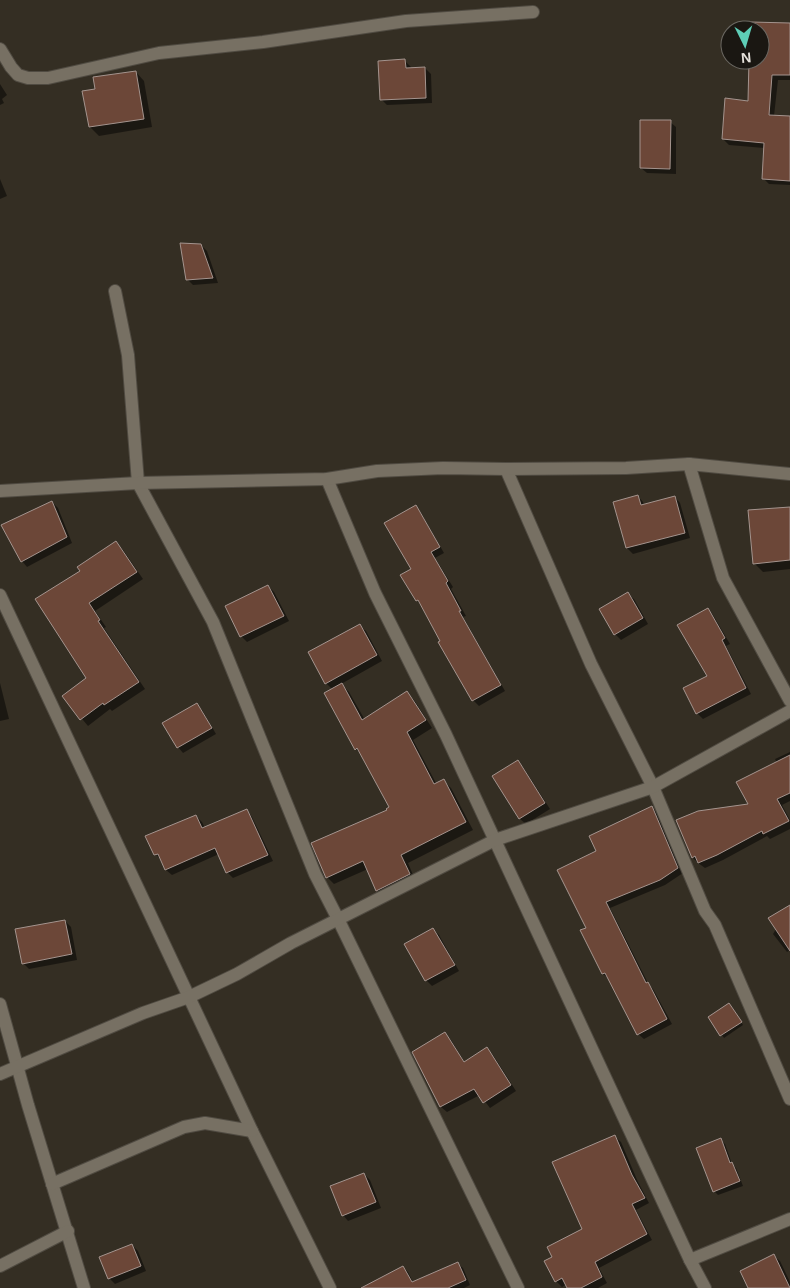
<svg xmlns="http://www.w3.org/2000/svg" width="790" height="1288" font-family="Helvetica,sans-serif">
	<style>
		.shadow { fill: #0007 }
		.building { fill: #6c4738; stroke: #a4948e }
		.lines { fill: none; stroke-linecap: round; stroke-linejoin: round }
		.minor-casing { stroke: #504b42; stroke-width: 14 }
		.minor { stroke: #777063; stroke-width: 12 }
	</style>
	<rect width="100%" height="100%" fill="#342e23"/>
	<g class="shadow">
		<path d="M790 24V80H778L774 116 790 117V185L769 184 763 178 765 148 729 145 723 139 749 102 751 60H760V30H752Z"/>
		<path d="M405 61 411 67V69L425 68 431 74 432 103 387 105 381 99Z"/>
		<path d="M136 72 144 81 152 127 99 136 90 127 96 90Z"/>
		<path d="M0 84 7 95 2 99 4 103 0 105Z"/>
		<path d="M670 122 676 127V174L647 173 641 168Z"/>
		<path d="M0 179 7 196 0 199Z"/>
		<path d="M201 245 207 251 218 283 193 285 187 279Z"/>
		<path d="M638 496 643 502 644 506 675 497 680 503 690 538 633 554 627 548 615 503Z"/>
		<path d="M52 502 58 508 72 543 27 567 22 561Z"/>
		<path d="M416 507 421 513 444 553 435 558 453 587 451 589 466 616 463 617 505 691 479 706 473 700 422 606 417 600 412 570Z"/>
		<path d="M790 508V569L763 572 754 563Z"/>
		<path d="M116 543 123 550 143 579 95 611 106 627 104 628 145 689 112 711 110 709 88 726 63 696 88 678 81 571Z"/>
		<path d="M268 586 274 592 289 621 247 642 241 636Z"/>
		<path d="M628 594 634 599 648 624 621 640 615 634Z"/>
		<path d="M708 609 713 615 730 644 726 646 751 694 703 719 697 713 709 677Z"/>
		<path d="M360 626 366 631 382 661 341 684 349 692 365 720 406 693 414 700 432 728 413 740 437 785 444 781 451 788 473 830 408 863 416 882 385 897 377 890 368 869 334 884 327 877 390 808 362 755 356 749 326 693 333 690 326 683Z"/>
		<path d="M0 683 9 719 0 721Z"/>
		<path d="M196 704 202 710 216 734 183 753 178 747Z"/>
		<path d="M790 752V801L782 805 790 820V829L770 839 767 836 723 860 705 868 698 863 693 858 677 821 750 805 777 763 775 759Z"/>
		<path d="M518 762 523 767 550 809 526 824 520 819 493 777Z"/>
		<path d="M652 807 657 813 683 873 665 885 610 908 649 985 653 989 672 1024 644 1039 638 1034 609 979 603 974 582 931 587 928 598 852Z"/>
		<path d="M247 811 252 817 273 861 233 878 227 872 219 854 172 875 166 870 162 860 155 854 196 816 202 822 205 828Z"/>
		<path d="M790 906V950L787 952 773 934Z"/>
		<path d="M65 921 71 927 77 960 29 969 23 963Z"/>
		<path d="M433 929 439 935 459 971 432 986 426 980Z"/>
		<path d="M732 1007 743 1025 724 1038 710 1018Z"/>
		<path d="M445 1034 451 1040 465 1063 487 1049 493 1055 516 1091 490 1108 480 1095 447 1112 441 1107 414 1053Z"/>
		<path d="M615 1137 621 1142 638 1182 649 1203 636 1210 652 1240 599 1268 607 1283 598 1288H569L567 1284 562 1287 556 1281 553 1257 584 1230Z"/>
		<path d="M720 1140 725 1144 732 1164 736 1168 743 1186 718 1195 714 1191Z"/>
		<path d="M364 1174 370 1180 381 1208 348 1221 343 1215Z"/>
		<path d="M132 1245 138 1251 146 1271 115 1284 109 1278Z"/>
		<path d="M774 1256 780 1261 790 1282V1288H750Z"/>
		<path d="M457 1263 463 1268 470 1285 464 1288H364L403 1267 408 1272 413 1282Z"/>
	</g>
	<g class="building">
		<path d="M751 22 790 23V75H772L769 115 790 116V181L762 179 764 143 722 139 725 98 748 101 749 60H760V30H750Z"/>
		<path d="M405 59 406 68 425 67 426 98 380 100 378 61Z"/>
		<path d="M136 71 144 119 89 127 82 91 95 89 93 77Z"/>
		<path d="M640 120H671L670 169 640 168Z"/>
		<path d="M180 243 201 244 213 278 186 280Z"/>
		<path d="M638 495 641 505 675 496 685 533 626 548 613 502Z"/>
		<path d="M52 501 67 537 21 562 1 525Z"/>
		<path d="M416 505 440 547 431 552 448 581 446 583 461 611H459L501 685 472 701 438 642 440 641 418 600 416 601 400 575 411 569 384 523Z"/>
		<path d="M790 507V560L753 564 748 510Z"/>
		<path d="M116 541 137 572 89 603 100 620 98 621 139 682 104 705 103 703 80 720 62 696 86 678 35 599 80 571 77 567Z"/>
		<path d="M268 585 284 616 240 637 225 606Z"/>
		<path d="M628 592 643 618 614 635 599 609Z"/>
		<path d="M708 608 725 638 722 640 746 688 696 714 683 688 707 676 677 625Z"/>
		<path d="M360 624 377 655 325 684 308 652Z"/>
		<path d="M342 683 362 720 407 691 426 720 407 732 434 784 444 779 466 822 401 855 410 874 376 891 363 861 326 878 311 843 387 810 386 809 389 807 357 748 355 750 324 693Z"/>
		<path d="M197 703 212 728 177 748 162 723Z"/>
		<path d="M790 755V793L777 799 789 821 763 834 762 831 717 855 698 863 695 856 692 858 676 820 698 811 748 804 736 782Z"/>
		<path d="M518 760 545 803 519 819 492 776Z"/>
		<path d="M652 806 678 868 660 880 606 902 646 983 648 982 667 1019 637 1035 605 973 602 974 580 930 586 928 557 870 596 851 589 836Z"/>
		<path d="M247 809 268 855 226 873 215 848 165 870 158 854 154 855 145 836 196 815 202 828Z"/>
		<path d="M790 905V951L768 918Z"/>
		<path d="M65 920 72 954 22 964 15 929Z"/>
		<path d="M433 928 455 965 425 981 404 944Z"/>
		<path d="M729 1003 742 1022 720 1036 708 1017Z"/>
		<path d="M445 1032 464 1062 487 1047 511 1085 483 1103 474 1089 440 1107 412 1052Z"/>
		<path d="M615 1135 632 1175 645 1198 632 1204 647 1234 595 1262 602 1277 581 1288H567L562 1278 555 1282 544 1261 552 1257 547 1247 582 1229 552 1162Z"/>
		<path d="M721 1138 730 1163 732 1162 740 1181 713 1192 696 1148Z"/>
		<path d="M364 1173 376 1202 342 1216 330 1186Z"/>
		<path d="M132 1244 141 1266 108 1279 99 1257Z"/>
		<path d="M774 1254 790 1288H748L740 1271Z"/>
		<path d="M458 1262 466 1280 448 1288H361L403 1266 412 1282Z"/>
	</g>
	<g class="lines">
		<defs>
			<g id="minor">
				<path d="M0 49 11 67 18 75 28 78H48L159 53 263 42 406 21 533 12"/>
				<path d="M115 291 128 355 138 483 213 622 315 874 338 919 518 1288"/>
				<path d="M689 464 723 578 790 701"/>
				<path d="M506 469 591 664 653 787 705 911 715 925 790 1099"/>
				<path d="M327 479 375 593 446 735 690 1260 705 1288"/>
				<path d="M0 491 138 483 327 479 377 471 443 468 506 469 626 468 689 464 790 474"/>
				<path d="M0 595 252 1131 330 1288"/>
				<path d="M0 1004 28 1105 84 1288"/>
				<path d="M0 1074 143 1013 189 997 237 974 291 943 495 840 653 787 790 711"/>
				<path d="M52 1184 184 1127 205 1123 252 1131"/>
				<path d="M690 1260 790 1219"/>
				<path d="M0 1266 68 1231"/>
			</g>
		</defs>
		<use href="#minor" class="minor-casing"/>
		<use href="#minor" class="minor"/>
	</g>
	<g transform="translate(745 45) rotate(175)"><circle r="24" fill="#1a1712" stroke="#6b6862"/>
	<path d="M0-4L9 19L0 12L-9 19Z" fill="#5eceb7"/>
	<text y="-8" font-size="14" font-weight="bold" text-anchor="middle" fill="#e5e1da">N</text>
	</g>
</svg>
